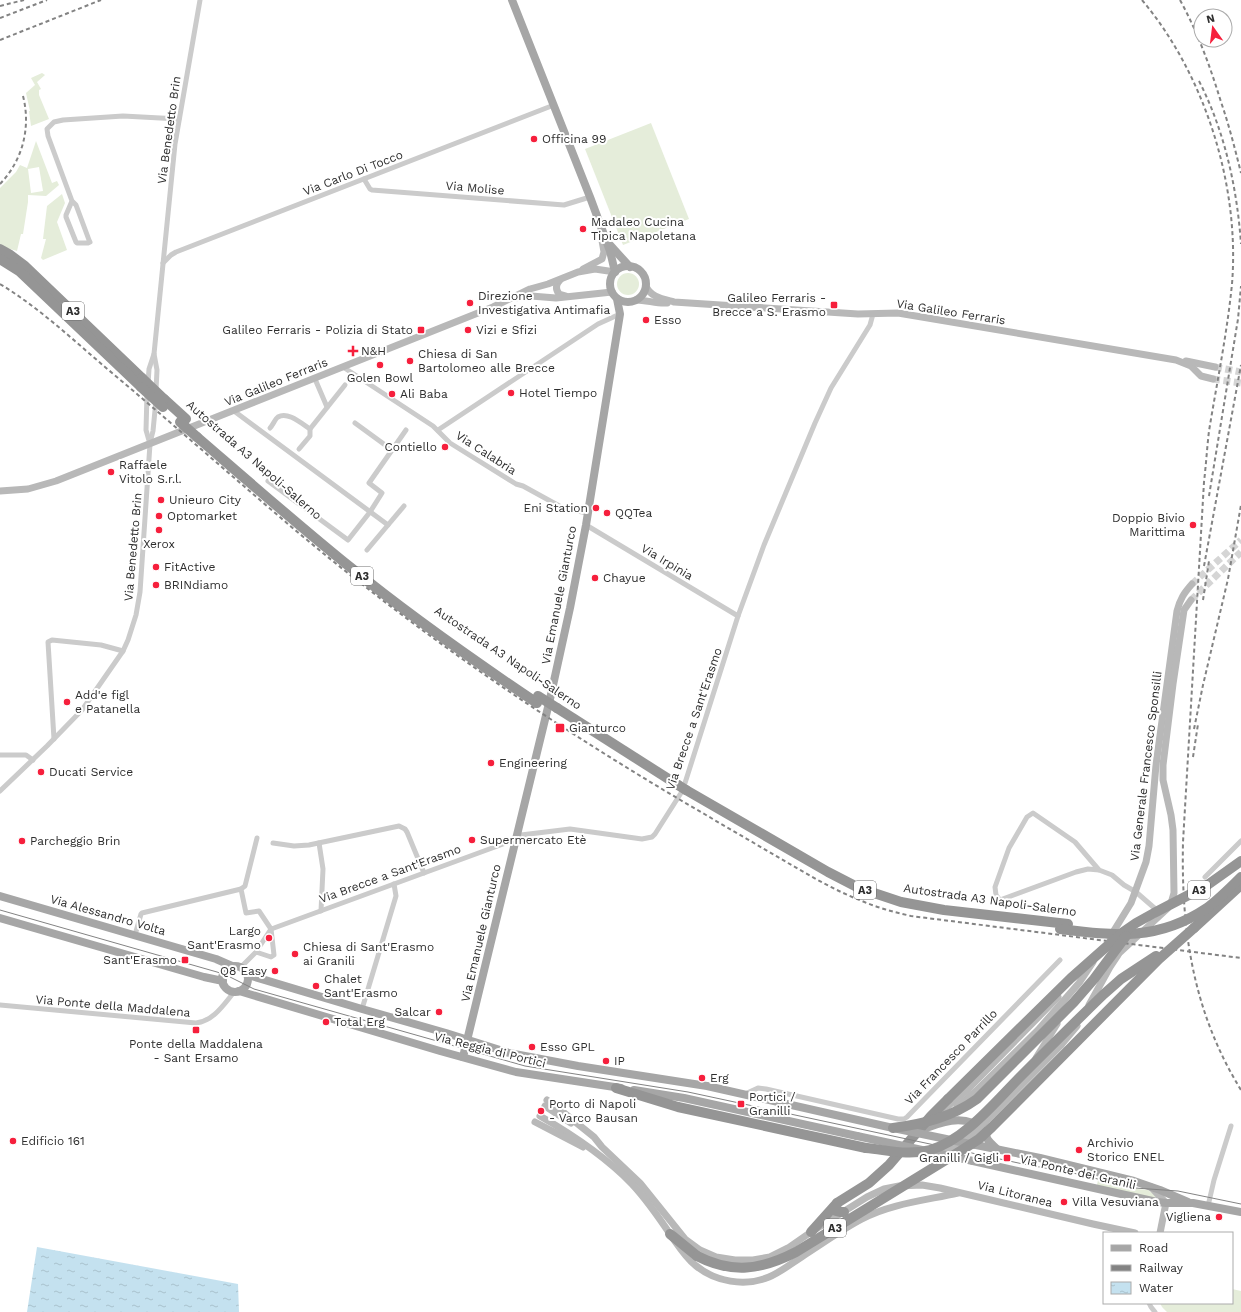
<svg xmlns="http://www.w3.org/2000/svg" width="1241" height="1312" font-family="'Work Sans',sans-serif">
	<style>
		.grass { fill: #e5edda; fill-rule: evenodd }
		.water { fill: url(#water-ripples) }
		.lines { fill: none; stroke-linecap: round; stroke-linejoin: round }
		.secondary-tunnel { stroke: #d5d5d5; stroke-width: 7; stroke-dasharray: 7 3.5; stroke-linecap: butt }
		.street { stroke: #cbcbcb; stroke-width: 5 }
		.secondary { stroke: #b8b8b8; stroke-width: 7 }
		.primary { stroke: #a6a6a6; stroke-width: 8 }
		.highway { stroke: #959595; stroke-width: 10 }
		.tram { stroke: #838383; stroke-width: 1 }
		.rail { stroke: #838383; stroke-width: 2; stroke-dasharray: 4 3; stroke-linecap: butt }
		.secondary-bridge { stroke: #b8b8b8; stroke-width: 7 }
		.primary-bridge { stroke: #a6a6a6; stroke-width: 8 }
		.highway-bridge { stroke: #959595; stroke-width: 10 }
		.poi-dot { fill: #f61f3c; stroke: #fff; stroke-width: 1.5 }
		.labels { text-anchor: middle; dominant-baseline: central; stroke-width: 4; stroke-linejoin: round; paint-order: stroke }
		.shield { fill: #fff; stroke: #6d6d6d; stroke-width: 1 }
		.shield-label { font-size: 11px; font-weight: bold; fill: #2e2e2e }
		.street-label { font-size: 12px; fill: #2e2e2e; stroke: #fff }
		.poi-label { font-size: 12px; fill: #2e2e2e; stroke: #fff; text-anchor: start }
	</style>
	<defs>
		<pattern id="water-ripples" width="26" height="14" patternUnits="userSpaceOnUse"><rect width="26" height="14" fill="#c4e1ef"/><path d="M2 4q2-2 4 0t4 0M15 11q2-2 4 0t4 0" fill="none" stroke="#a9c1cd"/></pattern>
	</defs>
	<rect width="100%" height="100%" fill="#fff"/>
	<g class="grass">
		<path d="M42 73 45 75 37 82 41 89 39 90V95L49 119 31 126 29 111H30L26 93 35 85 31 78Z"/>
		<path d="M651 123 689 219 623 245 585 149Z"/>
		<path d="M36 141 52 183 57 181 59 185 46 196 28 195V202L23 234H21L17 251 7 248 0 244V188L16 172 20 165 27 168ZM39 167 43 191 31 193 28 169Z"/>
		<path d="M62 194 65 203 57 222 67 250 43 260 41 258 46 239H43L47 206Z"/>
		<circle cx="628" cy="284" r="11"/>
		<path d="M1098 1180 1137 1189 1148 1190 1155 1195 1156 1199 1097 1185Z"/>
		<path d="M1232 1289 1241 1291V1312H1167L1162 1307 1160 1303H1232Z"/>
	</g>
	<path class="water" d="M37 1247 238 1284 239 1312H27Z"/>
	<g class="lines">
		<g class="secondary-tunnel">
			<path d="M1215 367 1241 372"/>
			<path d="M1213 379 1241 383"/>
			<path d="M1192 584 1241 540"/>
			<path d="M1191 600 1241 552"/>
		</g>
		<g class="street">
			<path d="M364 179 370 189 372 190 564 205 590 197"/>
			<path d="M72 201 66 215V217L76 242 77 243H88L90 242 89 240 76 205 72 201 48 136 47 129 54 122 63 120 123 116 179 119"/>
			<path d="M163 263 171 255 176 252 554 105"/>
			<path d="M343 367 433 426 450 443 516 484 523 486 563 508 587 513"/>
			<path d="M315 379 327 407"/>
			<path d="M148 384 149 369 154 354"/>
			<path d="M156 390 157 370 154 354 175 144 200 0"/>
			<path d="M234 411 388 525 367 550"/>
			<path d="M355 423 392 450"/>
			<path d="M270 428C273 425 275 419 278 417 288 411 302 424 310 429"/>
			<path d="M438 430 598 324 620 314"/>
			<path d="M150 443 153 431 156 400"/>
			<path d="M299 449 310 436V429L345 385"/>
			<path d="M268 481 348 540 370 512 382 493 369 483 406 430"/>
			<path d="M388 525 404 506"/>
			<path d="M586 525 738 616"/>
			<path d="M54 739 48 642 52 640 101 645 123 651"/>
			<path d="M0 755H26L33 760"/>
			<path d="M0 791 47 746 82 710 123 651 128 640 136 615 140 592 150 444 146 430 147 394"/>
			<path d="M273 843 294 846 309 845 399 826 405 829 407 832 424 873"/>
			<path d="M319 843 323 869 321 911"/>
			<path d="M1099 870 1075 842 1033 813 1027 817 1009 848 995 887 996 895 1000 900 1076 872 1088 869 1099 870 1112 875 1124 885 1136 892 1159 912"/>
			<path d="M1205 877 1241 841"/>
			<path d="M135 935 141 914 142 913 241 889"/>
			<path d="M256 952 271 957 274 955 271 929 259 911 246 913 241 889 245 886 257 838"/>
			<path d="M241 967 256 952 271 929 274 928 503 844 521 835 570 829 642 839 652 837 655 834 681 793 685 783 738 616 764 545 815 423 831 388 870 325 873 314"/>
			<path d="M0 1005 196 1023C214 1021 224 1004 235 991"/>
			<path d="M362 1009 396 896 394 884"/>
			<path d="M745 1094 758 1088 766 1089 898 1119H904L907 1117 1060 960"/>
			<path d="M1208 1206 1214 1180 1231 1126"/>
			<path d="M1149 1303 1151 1307 1155 1312"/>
		</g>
		<g class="secondary">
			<path d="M583 269 602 259 604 252 601 235"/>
			<path d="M560 280C556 284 555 289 559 294L566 296"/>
			<path d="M646 286C650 297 663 299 674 302L858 314 898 313 1176 360 1191 366 1201 376 1213 379"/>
			<path d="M514 298 531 296 556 298 612 292"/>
			<path d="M636 300C647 300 657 304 667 303"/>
			<path d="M1186 361 1215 367"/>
			<path d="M0 491 28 489 56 481 493 307 530 289 548 284 578 272 595 269 615 272"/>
			<path d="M1110 937 1131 903 1146 862 1149 846 1156 765 1177 611C1180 599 1184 593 1192 584"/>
			<path d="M1115 957 1168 908 1172 900 1174 893 1173 830 1171 815 1163 780V765L1173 684 1184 610 1191 600"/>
			<path d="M1089 1005 1110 967 1118 955"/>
			<path d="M1061 1045 1077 1026"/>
			<path d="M1036 1058 1057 1024"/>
			<path d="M547 1100 558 1108 594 1137 602 1147 640 1183 685 1239 700 1250 716 1257 735 1260H753L770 1257 788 1248 811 1232 867 1197 884 1189 899 1186 922 1185 940 1188 1093 1224 1135 1233"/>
			<path d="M545 1106 571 1123"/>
			<path d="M957 1107 976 1091 1038 1030 1079 983 1093 962"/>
			<path d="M939 1111 948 1106 967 1090 1058 997"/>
			<path d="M540 1116C573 1135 605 1156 632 1184 647 1200 660 1219 672 1237 679 1247 686 1258 695 1265 715 1282 745 1287 769 1277 781 1272 792 1263 803 1256 822 1244 841 1230 862 1219 889 1204 927 1200 958 1193"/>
			<path d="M535 1122 583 1147"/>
			<path d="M1151 1187 1166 1203"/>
			<path d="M1160 1233 1166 1203"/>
		</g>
		<g class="primary">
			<path d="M512 0 590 197 610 251 615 272"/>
			<path d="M610 245 630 267"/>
			<circle cx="628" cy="284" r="18"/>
			<path d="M0 896 216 959 232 966"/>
			<path d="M0 918 204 977 223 981"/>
			<circle cx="235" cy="979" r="13"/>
			<path d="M248 975 362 1009 446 1033 509 1053 578 1066 707 1086 893 1128"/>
			<path d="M239 991 440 1051 516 1072 621 1088"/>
			<path d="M463 1057 550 699 570 608 586 525 620 314 617 299"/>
			<path d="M634 1090 684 1098 857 1136"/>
			<path d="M919 1131C938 1123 965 1112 983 1130 986 1132 986 1137 988 1140 991 1144 994 1146 997 1149"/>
			<path d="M976 1145 1040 1158 1134 1181 1160 1190 1188 1202"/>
			<path d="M973 1161 1157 1202 1166 1203H1193L1241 1212"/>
		</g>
		<g class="highway">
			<path d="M0 249 9 254 25 266 142 378"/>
			<path d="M0 259 19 271 141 387"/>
			<path d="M164 399 186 419"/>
			<path d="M197 437C248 481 298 525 350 567 410 616 473 660 537 703"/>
			<path d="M557 708 678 785"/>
			<path d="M686 790 828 872 859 888 901 902 944 910 1068 924"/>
			<path d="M1194 928 1241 885"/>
			<path d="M616 1088 678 1107 866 1148"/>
			<path d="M837 1203 836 1207V1211L840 1212H844"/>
			<path d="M811 1232 837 1203 869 1183 889 1165 931 1116 948 1099"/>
			<path d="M670 1234 697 1256"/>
		</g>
		<path class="tram" d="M0 910 217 972 228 976 254 989 525 1066 688 1092 1023 1164 1073 1173 1135 1188 1178 1191 1241 1204"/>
		<g class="rail">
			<path d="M1142 0C1205 75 1240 186 1232 284 1227 334 1217 382 1209 431 1207 448 1206 465 1204 482L1183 842C1181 931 1193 1012 1241 1090"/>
			<path d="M1180 0C1198 33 1210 66 1221 102 1229 125 1235 149 1241 173"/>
			<path d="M0 6 24 0"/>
			<path d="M0 18 47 0"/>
			<path d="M0 40 101 0"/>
			<path d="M1199 81C1225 132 1237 188 1241 244"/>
			<path d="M0 184C23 160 31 127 23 96"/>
			<path d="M0 284C38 307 71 338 105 367 167 419 227 472 288 524 418 634 558 729 706 815 733 831 761 847 788 863 812 877 836 891 862 901 878 908 894 912 911 916L1241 958"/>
			<path d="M1209 496 1238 319 1241 286"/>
			<path d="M1204 566 1241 365"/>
			<path d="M1203 600 1209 561"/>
			<path d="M1194 729 1203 685 1228 579 1241 505"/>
			<path d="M1193 757 1198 724"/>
		</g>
		<path class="secondary-bridge" d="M935 1153 951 1148 973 1134 1061 1045"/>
		<g class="primary-bridge">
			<path d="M898 1129 975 1145"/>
			<path d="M857 1136 973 1161"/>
		</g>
		<g class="highway-bridge">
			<path d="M142 378 164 399"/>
			<path d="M141 387 163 407"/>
			<path d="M180 422 197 437"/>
			<path d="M538 696 557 708"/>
			<path d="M678 785 686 790"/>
			<path d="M1060 929C1116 936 1158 941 1207 908 1219 899 1230 888 1241 877"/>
			<path d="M948 1099 1071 978 1123 932 1136 923 1154 913 1206 886 1241 861"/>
			<path d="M893 1128C923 1124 952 1117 977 1099L1074 1002 1094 979 1126 936"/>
			<path d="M866 1148C888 1150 908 1156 930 1150 965 1140 996 1101 1021 1076 1049 1048 1076 1021 1104 994L1121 979 1156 956"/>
			<path d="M697 1256C732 1274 761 1270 796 1252L962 1150 979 1139 992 1127 1159 959 1194 928"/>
		</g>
	</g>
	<g class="poi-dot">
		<circle cx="534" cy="139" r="4"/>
		<circle cx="583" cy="229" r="4"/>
		<circle cx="470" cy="303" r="4"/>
		<rect x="830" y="301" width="8" height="8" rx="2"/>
		<circle cx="646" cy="320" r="4"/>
		<rect x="417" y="326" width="8" height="8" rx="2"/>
		<circle cx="468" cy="330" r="4"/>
		<path d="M351 345h4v4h4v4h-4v4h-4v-4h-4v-4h4z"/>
		<circle cx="410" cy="361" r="4"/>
		<circle cx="380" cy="365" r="4"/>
		<circle cx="511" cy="393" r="4"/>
		<circle cx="392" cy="394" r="4"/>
		<circle cx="445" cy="447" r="4"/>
		<circle cx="111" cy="472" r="4"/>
		<circle cx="161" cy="500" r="4"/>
		<circle cx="596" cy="508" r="4"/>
		<circle cx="607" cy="513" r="4"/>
		<circle cx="159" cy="516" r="4"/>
		<circle cx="1193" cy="525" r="4"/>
		<circle cx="159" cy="530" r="4"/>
		<circle cx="156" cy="567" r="4"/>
		<circle cx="595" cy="578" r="4"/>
		<circle cx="156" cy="585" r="4"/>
		<circle cx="67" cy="702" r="4"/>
		<rect x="555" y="723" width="10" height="10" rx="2"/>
		<circle cx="491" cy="763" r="4"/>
		<circle cx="41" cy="772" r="4"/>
		<circle cx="472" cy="840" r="4"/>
		<circle cx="22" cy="841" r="4"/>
		<circle cx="269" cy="938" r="4"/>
		<circle cx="295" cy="954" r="4"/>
		<rect x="181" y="956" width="8" height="8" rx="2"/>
		<circle cx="275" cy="971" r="4"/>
		<circle cx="316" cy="986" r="4"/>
		<circle cx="439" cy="1012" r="4"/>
		<circle cx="326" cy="1022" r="4"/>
		<rect x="192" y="1026" width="8" height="8" rx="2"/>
		<circle cx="532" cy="1047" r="4"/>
		<circle cx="606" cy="1061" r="4"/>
		<circle cx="702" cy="1078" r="4"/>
		<rect x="737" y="1100" width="8" height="8" rx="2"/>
		<circle cx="541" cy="1111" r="4"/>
		<circle cx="13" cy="1141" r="4"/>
		<circle cx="1079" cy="1150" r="4"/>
		<rect x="1003" y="1154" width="8" height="8" rx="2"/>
		<circle cx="1064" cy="1202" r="4"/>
		<circle cx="1219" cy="1217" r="4"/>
	</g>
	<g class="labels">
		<g class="shield">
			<rect x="62" y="302" width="22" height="18" rx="3"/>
			<rect x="351" y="567" width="22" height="18" rx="3"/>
			<rect x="854" y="881" width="22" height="18" rx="3"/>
			<rect x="1188" y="881" width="22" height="18" rx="3"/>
			<rect x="824" y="1219" width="22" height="18" rx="3"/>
		</g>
		<g class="shield-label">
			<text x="73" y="311">A3</text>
			<text x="362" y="576">A3</text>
			<text x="865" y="890">A3</text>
			<text x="1199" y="890">A3</text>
			<text x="835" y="1228">A3</text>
		</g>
		<g class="street-label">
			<text transform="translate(169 130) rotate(-82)">Via Benedetto Brin</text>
			<text transform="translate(353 173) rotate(-21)">Via Carlo Di Tocco</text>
			<text transform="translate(475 188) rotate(5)">Via Molise</text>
			<text transform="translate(951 312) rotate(9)">Via Galileo Ferraris</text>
			<text transform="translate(276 382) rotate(-22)">Via Galileo Ferraris</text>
			<text transform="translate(486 453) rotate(33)">Via Calabria</text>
			<text transform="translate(254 460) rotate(41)">Autostrada A3 Napoli-Salerno</text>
			<text transform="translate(133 547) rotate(-85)">Via Benedetto Brin</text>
			<text transform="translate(667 562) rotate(31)">Via Irpinia</text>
			<text transform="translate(559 595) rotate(-79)">Via Emanuele Gianturco</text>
			<text transform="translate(508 658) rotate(34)">Autostrada A3 Napoli-Salerno</text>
			<text transform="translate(694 719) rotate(-71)">Via Brecce a Sant'Erasmo</text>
			<text transform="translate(1146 766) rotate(-83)">Via Generale Francesco Sponsilli</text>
			<text transform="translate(390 874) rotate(-20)">Via Brecce a Sant'Erasmo</text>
			<text transform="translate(990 900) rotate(8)">Autostrada A3 Napoli-Salerno</text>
			<text transform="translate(108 915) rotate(16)">Via Alessandro Volta</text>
			<text transform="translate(481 933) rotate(-77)">Via Emanuele Gianturco</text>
			<text transform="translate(113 1006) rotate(5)">Via Ponte della Maddalena</text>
			<text transform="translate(490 1050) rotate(14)">Via Reggia di Portici</text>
			<text transform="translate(951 1057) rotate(-46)">Via Francesco Parrillo</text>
			<text transform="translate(1078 1172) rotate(13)">Via Ponte dei Granili</text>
			<text transform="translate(1015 1194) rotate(14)">Via Litoranea</text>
		</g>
		<g class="poi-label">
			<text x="542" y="139">Officina 99</text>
			<text x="591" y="222">Madaleo Cucina<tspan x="591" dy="14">Tipica Napoletana</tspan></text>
			<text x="478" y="296">Direzione<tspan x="478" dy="14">Investigativa Antimafia</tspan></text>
			<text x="826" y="298" text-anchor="end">Galileo Ferraris -<tspan x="826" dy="14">Brecce a S. Erasmo</tspan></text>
			<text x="654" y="320">Esso</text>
			<text x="413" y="330" text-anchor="end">Galileo Ferraris - Polizia di Stato</text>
			<text x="476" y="330">Vizi e Sfizi</text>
			<text x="361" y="351">N&amp;H</text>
			<text x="418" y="354">Chiesa di San<tspan x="418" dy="14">Bartolomeo alle Brecce</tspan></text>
			<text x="380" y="378" text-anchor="middle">Golen Bowl</text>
			<text x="519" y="393">Hotel Tiempo</text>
			<text x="400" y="394">Ali Baba</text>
			<text x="437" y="447" text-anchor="end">Contiello</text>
			<text x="119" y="465">Raffaele<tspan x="119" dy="14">Vitolo S.r.l.</tspan></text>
			<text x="169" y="500">Unieuro City</text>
			<text x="588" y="508" text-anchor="end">Eni Station</text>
			<text x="615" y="513">QQTea</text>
			<text x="167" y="516">Optomarket</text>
			<text x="1185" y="518" text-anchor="end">Doppio Bivio<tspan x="1185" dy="14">Marittima</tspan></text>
			<text x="159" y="544" text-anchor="middle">Xerox</text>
			<text x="164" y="567">FitActive</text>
			<text x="603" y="578">Chayue</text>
			<text x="164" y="585">BRINdiamo</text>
			<text x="75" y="695">Add'e figl<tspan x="75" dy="14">e Patanella</tspan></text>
			<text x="569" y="728">Gianturco</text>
			<text x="499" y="763">Engineering</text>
			<text x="49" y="772">Ducati Service</text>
			<text x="480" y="840">Supermercato Etè</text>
			<text x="30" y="841">Parcheggio Brin</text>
			<text x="261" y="931" text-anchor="end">Largo<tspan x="261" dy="14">Sant'Erasmo</tspan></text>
			<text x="303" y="947">Chiesa di Sant'Erasmo<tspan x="303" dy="14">ai Granili</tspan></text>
			<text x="177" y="960" text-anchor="end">Sant'Erasmo</text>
			<text x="267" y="971" text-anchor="end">Q8 Easy</text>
			<text x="324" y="979">Chalet<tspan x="324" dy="14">Sant'Erasmo</tspan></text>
			<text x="431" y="1012" text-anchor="end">Salcar</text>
			<text x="334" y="1022">Total Erg</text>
			<text x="196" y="1044" text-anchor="middle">Ponte della Maddalena<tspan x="196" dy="14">- Sant Ersamo</tspan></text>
			<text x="540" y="1047">Esso GPL</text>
			<text x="614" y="1061">IP</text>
			<text x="710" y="1078">Erg</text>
			<text x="749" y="1097">Portici /<tspan x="749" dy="14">Granilli</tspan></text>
			<text x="549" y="1104">Porto di Napoli<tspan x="549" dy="14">- Varco Bausan</tspan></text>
			<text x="21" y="1141">Edificio 161</text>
			<text x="1087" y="1143">Archivio<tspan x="1087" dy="14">Storico ENEL</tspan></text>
			<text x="999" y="1158" text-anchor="end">Granilli / Gigli</text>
			<text x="1072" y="1202">Villa Vesuviana</text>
			<text x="1211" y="1217" text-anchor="end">Vigliena</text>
		</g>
	</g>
	<rect x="1103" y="1232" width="130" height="72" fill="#ffffff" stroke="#ababab"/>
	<rect x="1111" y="1245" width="20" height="6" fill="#a6a6a6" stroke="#ababab"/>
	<text x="1139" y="1252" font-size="12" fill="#2e2e2e">Road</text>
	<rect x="1111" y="1265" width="20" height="6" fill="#838383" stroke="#ababab"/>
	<text x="1139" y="1272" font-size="12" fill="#2e2e2e">Railway</text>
	<rect x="1111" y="1282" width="20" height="12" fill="url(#water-ripples)" stroke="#ababab"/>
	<text x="1139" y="1292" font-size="12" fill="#2e2e2e">Water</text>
	<g transform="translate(1213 28) rotate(346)"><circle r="19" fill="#ffffff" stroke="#ababab"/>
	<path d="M0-3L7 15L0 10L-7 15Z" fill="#f61f3c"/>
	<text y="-6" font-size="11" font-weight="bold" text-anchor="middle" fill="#2e2e2e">N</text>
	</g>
</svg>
